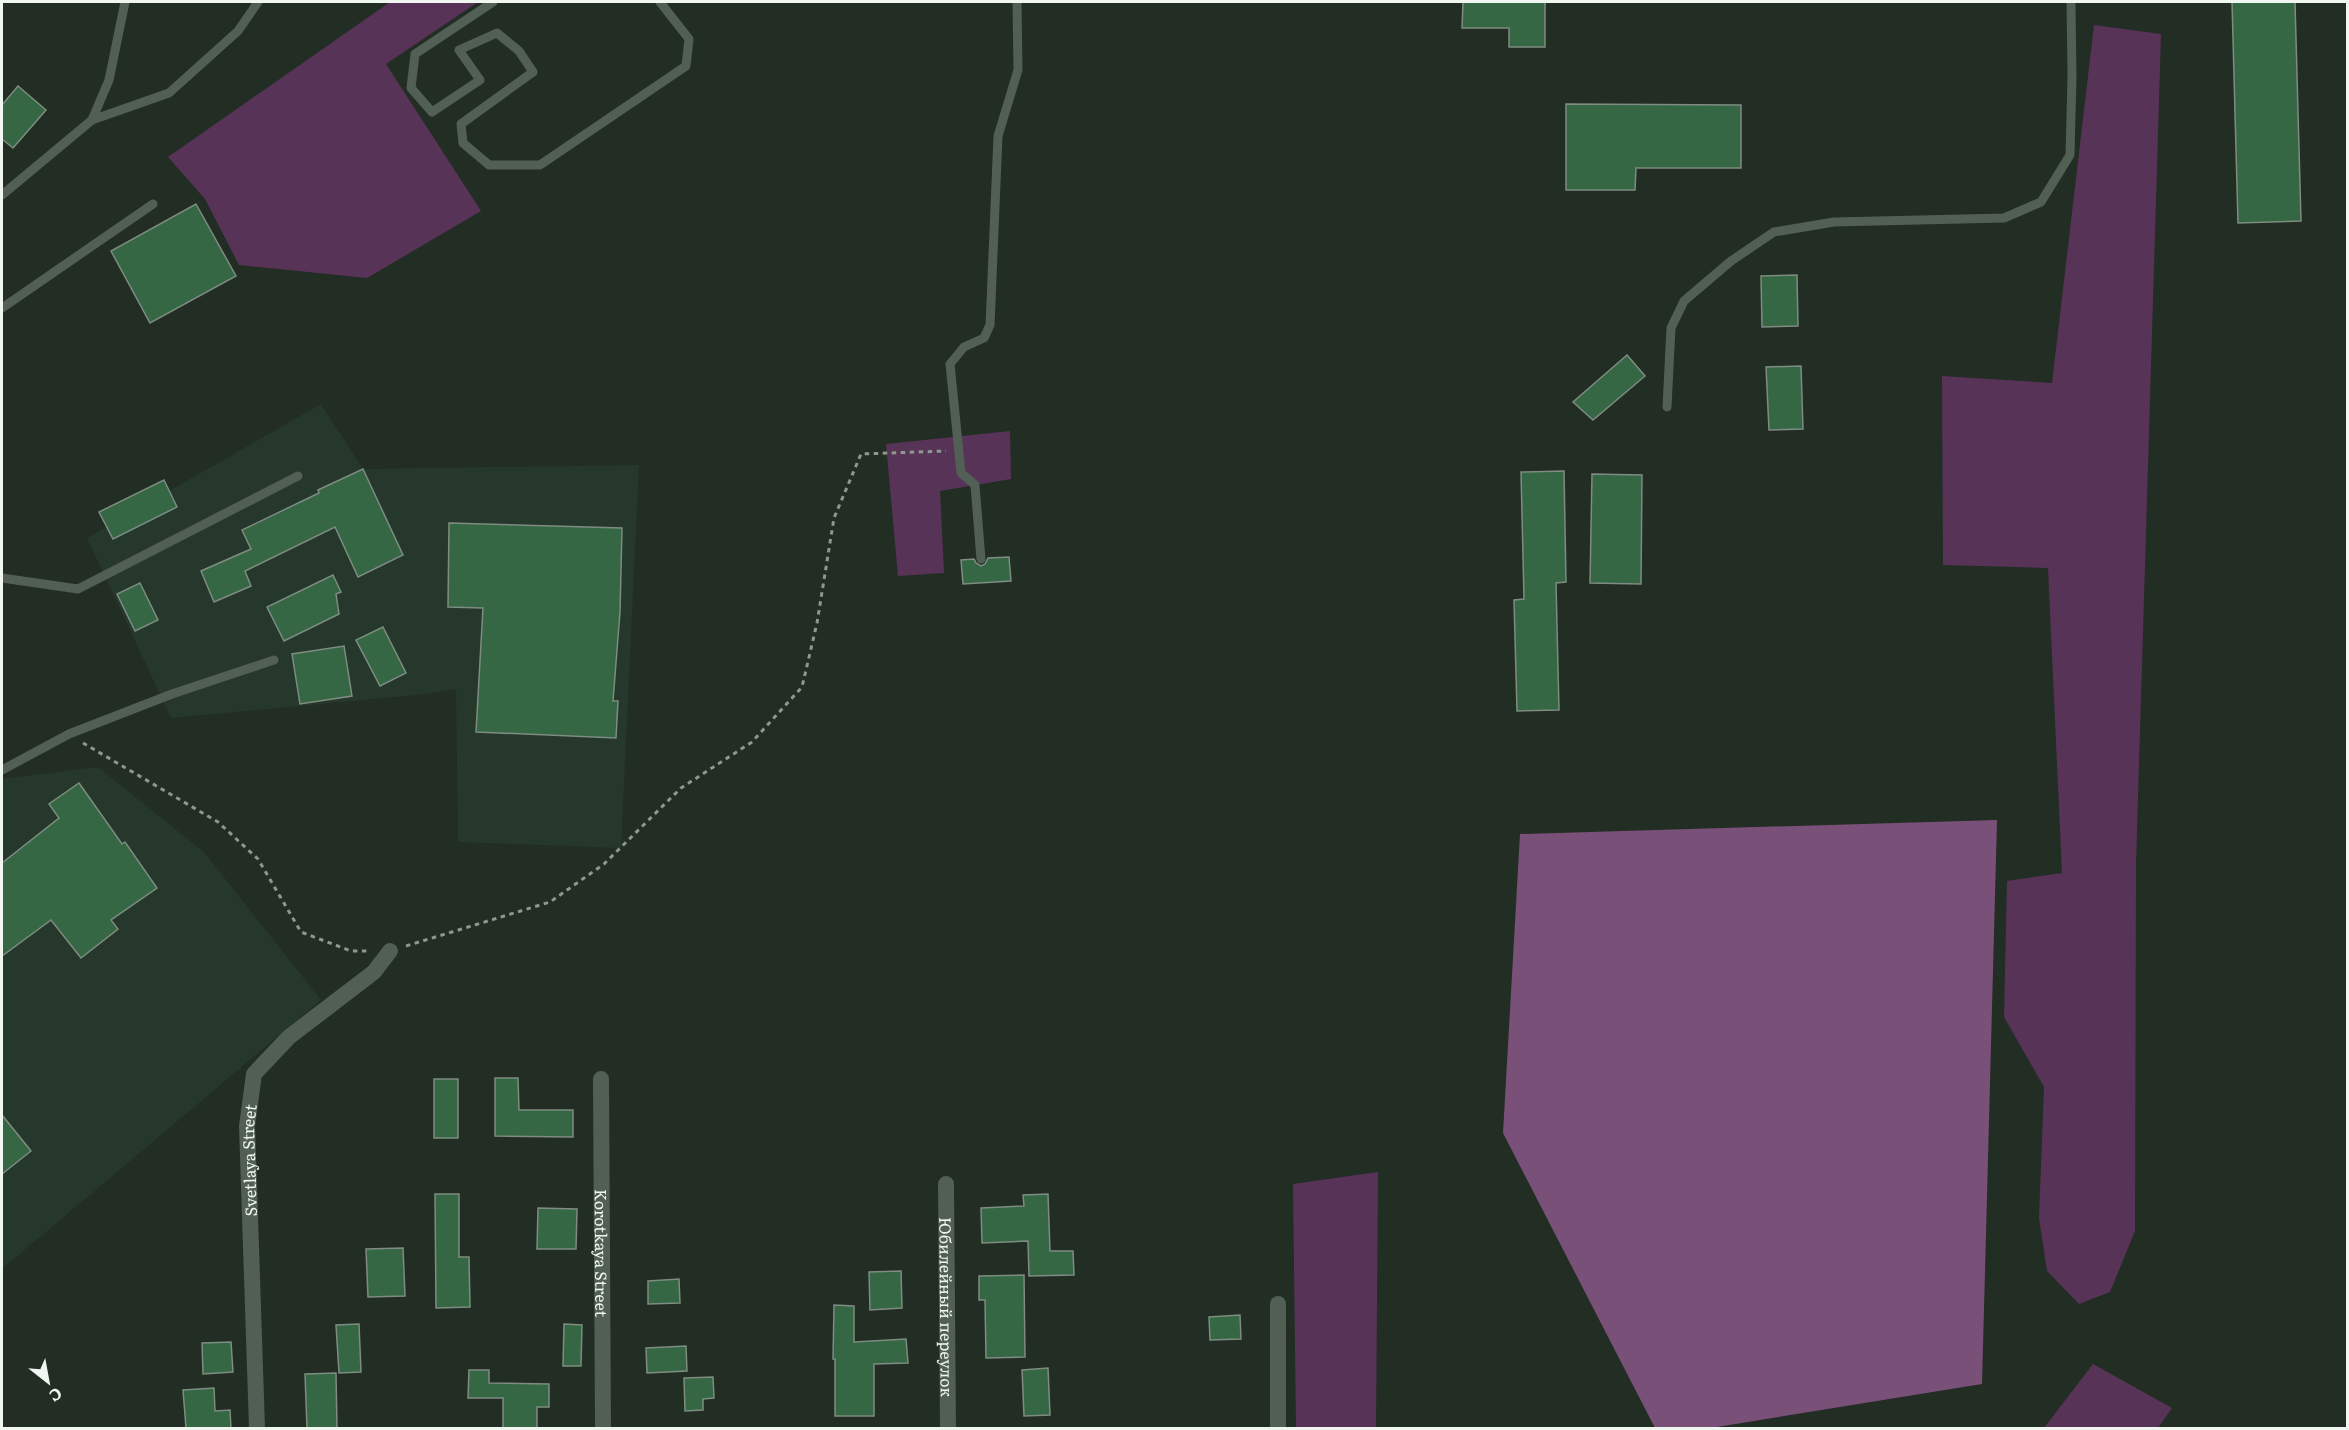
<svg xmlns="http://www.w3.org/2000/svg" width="2349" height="1430" font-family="Literata,serif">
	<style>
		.built { fill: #26382b }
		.green { fill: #583358 }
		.water { fill: #795078 }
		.building { fill: #356744; stroke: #7e8c81; stroke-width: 1.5 }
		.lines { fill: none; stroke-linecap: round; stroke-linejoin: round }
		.path { stroke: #8e9790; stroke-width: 3; stroke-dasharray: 4.5 4.5; stroke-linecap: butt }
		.service { stroke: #525f55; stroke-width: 9 }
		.minor { stroke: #525f55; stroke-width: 16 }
		.labels { text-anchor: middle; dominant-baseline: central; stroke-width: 6; stroke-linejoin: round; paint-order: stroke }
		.street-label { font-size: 16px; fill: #f0f7f1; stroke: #222d24 }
	</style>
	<rect width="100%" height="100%" fill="#222d24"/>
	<g class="built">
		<path d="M321 404 363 469 639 465 621 848 458 842 456 689 417 695 171 718 87 538Z"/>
		<path d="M98 767 204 852 321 1000 2 1269V779Z"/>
	</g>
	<g class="green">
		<path d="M390 2H478L386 64 481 211 367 278 239 265 205 199 168 157Z"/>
		<path d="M2094 25 2161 34 2136 864 2135 1231 2110 1292 2079 1304 2047 1271 2039 1218 2044 1087 2004 1017 2007 881 2062 873 2048 568 1943 565 1942 376 2052 383Z"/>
		<path d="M1010 431 1011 479 940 491 944 573 898 576 886 444Z"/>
		<path d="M1378 1172 1376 1428H1296L1293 1184Z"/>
		<path d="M2093 1364 2172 1408 2158 1428H2044Z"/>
	</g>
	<path class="water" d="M1997 820 1982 1384 1711 1428H1655L1503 1133 1520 834Z"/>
	<g class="building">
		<path d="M1463 2H1545V47H1509V28H1462Z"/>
		<path d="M2232 2H2295L2301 221 2238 223Z"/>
		<path d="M18 86 46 110 13 148 2 139V105Z"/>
		<path d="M1566 104 1741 105V168H1636L1635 190H1566Z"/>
		<path d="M196 204 236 276 150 323 111 251Z"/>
		<path d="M1797 275 1798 326 1762 327 1761 276Z"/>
		<path d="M1627 355 1645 376 1593 420 1573 402Z"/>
		<path d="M1801 366 1803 429 1769 430 1766 367Z"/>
		<path d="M363 469 403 555 358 577 335 527 245 571 251 586 214 602 201 571 251 549 242 530 319 493 318 490Z"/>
		<path d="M1564 471 1566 582 1556 583 1559 710 1517 711 1514 600 1524 599 1521 472Z"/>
		<path d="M1592 474 1642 475 1641 584 1590 583Z"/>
		<path d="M164 480 177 507 113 539 99 512Z"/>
		<path d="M449 523 622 528 620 612 613 701H618L616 738 476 732 483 608 448 607Z"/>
		<path d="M1009 557 1011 581 963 584 961 560 974 559 976 563 981 566 985 564 988 558Z"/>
		<path d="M333 575 341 592 336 594 339 614 284 641 267 607Z"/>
		<path d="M140 583 158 620 135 631 117 594Z"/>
		<path d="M383 627 406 673 380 686 356 640Z"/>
		<path d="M344 646 352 696 300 704 292 654Z"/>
		<path d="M79 783 122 844 125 842 157 888 111 920 118 929 81 958 51 920 2 956V863L59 818 49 804Z"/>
		<path d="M495 1078H518L519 1110H573V1137L495 1136Z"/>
		<rect x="434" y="1079" width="24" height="59"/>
		<path d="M2 1115 31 1151 2 1174Z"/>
		<path d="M435 1194H459V1257H469L470 1307 436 1308Z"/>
		<path d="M1048 1194 1050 1251H1073L1074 1275 1029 1276 1028 1241 982 1243 981 1208 1024 1206 1023 1195Z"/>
		<path d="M538 1208 577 1209 576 1249H537Z"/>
		<path d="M403 1248 405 1296 368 1297 366 1249Z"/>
		<path d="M901 1271 902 1308 870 1310 869 1272Z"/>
		<path d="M1024 1275 1025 1357 986 1358 985 1300H979V1276Z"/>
		<path d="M679 1279 680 1303 648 1304V1281Z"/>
		<path d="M834 1305 854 1306V1342L906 1339 908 1363 874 1364V1416H835V1359H833Z"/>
		<path d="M1240 1315 1241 1339 1210 1340 1209 1317Z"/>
		<path d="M359 1324 361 1372 339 1373 336 1325Z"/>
		<path d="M564 1324 582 1325 581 1366H563Z"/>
		<path d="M231 1342 233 1372 203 1374 202 1343Z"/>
		<path d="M686 1346 687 1371 647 1373 646 1348Z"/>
		<path d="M1048 1368 1050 1415 1024 1416 1022 1370Z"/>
		<path d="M469 1370H489V1383L549 1384V1407H537V1428H503V1398H468Z"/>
		<path d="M336 1373 337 1428H307L305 1374Z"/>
		<path d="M713 1377 714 1398 703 1399V1410L685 1411 684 1378Z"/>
		<path d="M214 1388 215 1411 230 1410 231 1428H186L183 1390Z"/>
	</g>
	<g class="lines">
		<g class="path">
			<path d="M83 743 218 822 258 859 301 932 351 951H367"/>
			<path d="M406 946 550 902 604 864 681 788 752 742 802 687 817 623 834 518 861 454 946 451"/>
		</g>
		<g class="service">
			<path d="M493 2 415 54 411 88 432 112 480 80 459 50 497 33 519 51 533 72 461 124 463 143 489 165H540L686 66 689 39 660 2"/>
			<path d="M92 120 109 80 125 2"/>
			<path d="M2 195 92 120 169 93 238 31 258 2"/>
			<path d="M2 308 153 204"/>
			<path d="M1667 407 1671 328 1684 301 1731 261 1774 232 1834 222 2004 218 2041 202 2070 155 2072 76 2071 2"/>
			<path d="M981 559 975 485 961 473 950 364 964 347 984 338 990 325 998 136 1018 70 1017 2"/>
			<path d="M2 578 78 589 298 476"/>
			<path d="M2 770 69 734 172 694 274 660"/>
		</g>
		<g class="minor">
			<path id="s1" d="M601 1079 603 1428"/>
			<path id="s2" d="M946 1184 948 1428"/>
			<path d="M1278 1304V1428"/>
			<path id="s3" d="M257 1428 247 1126 254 1074 289 1037 374 972 390 951"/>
		</g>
	</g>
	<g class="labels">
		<g class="street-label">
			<text stroke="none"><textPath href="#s3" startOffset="268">Svetlaya Street</textPath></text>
			<text stroke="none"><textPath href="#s1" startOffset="174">Korotkaya Street</textPath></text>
			<text stroke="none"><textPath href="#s2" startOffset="123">Юбилейный переулок</textPath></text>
		</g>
	</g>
	<rect width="2349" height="1430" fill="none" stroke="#f0f7f1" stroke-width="6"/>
	<g transform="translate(48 1382) rotate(149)" stroke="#222d24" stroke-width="4.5" paint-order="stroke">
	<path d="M0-4.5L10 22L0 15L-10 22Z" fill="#f0f7f1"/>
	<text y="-9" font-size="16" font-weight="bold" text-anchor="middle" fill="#f0f7f1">С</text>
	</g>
</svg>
